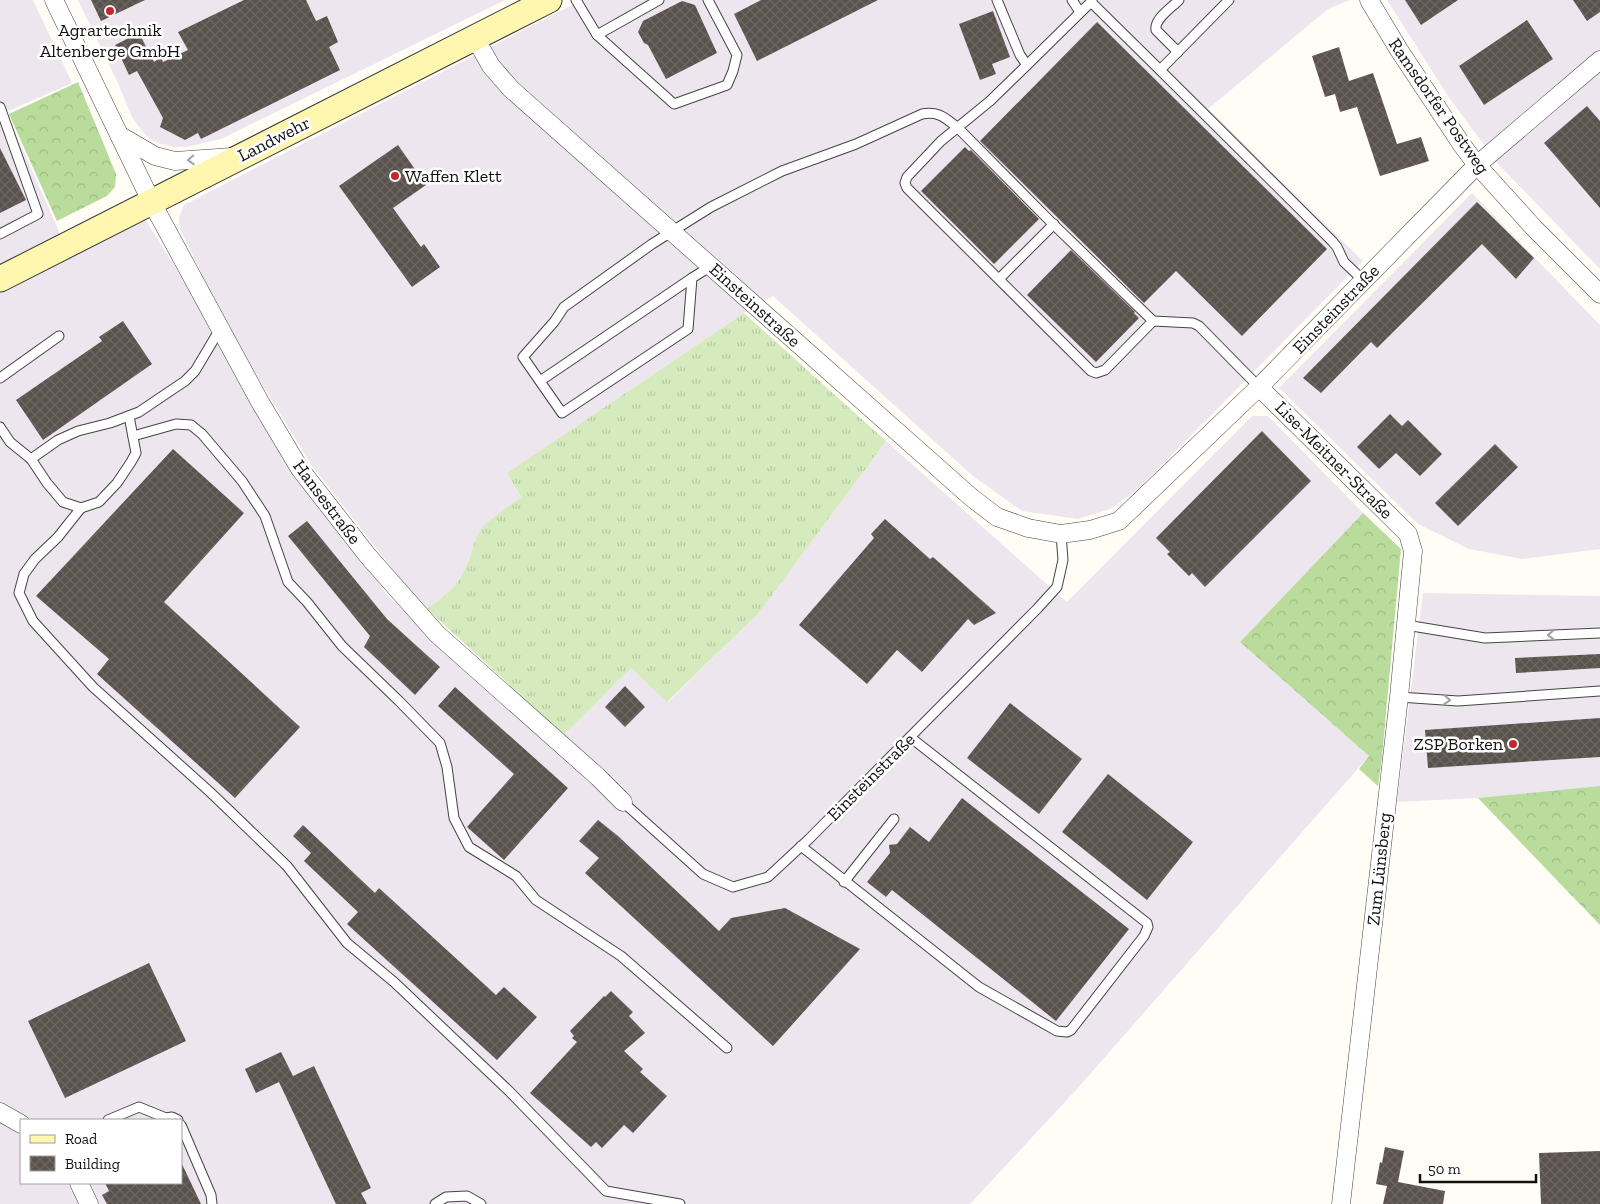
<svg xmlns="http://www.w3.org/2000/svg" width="1600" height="1204" font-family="'Zilla Slab',serif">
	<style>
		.industrial { fill: #eee6ef; fill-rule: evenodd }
		.grass { fill: url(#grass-tufts) }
		.forest { fill: url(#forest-crowns) }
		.building { fill: url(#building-cross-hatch) }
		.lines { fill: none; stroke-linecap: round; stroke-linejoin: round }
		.lane-casing { stroke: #444; stroke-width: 11 }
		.street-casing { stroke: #444; stroke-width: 19 }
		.secondary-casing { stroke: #333; stroke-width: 27 }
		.lane { stroke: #fff; stroke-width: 9 }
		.street { stroke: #fff; stroke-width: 18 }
		.secondary { stroke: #fff6b0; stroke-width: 25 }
		.oneway { stroke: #a0a0a0 }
		.poi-dot { fill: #c4262e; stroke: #fff; stroke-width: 2 }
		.labels { text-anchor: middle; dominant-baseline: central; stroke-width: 5; stroke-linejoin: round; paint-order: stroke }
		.poi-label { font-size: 18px; fill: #111; stroke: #fff }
		.street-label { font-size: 18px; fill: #111; stroke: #fff }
	</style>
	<defs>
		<pattern id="grass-tufts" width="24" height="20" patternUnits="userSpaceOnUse" patternTransform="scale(1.25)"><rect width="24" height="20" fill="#d5ebbd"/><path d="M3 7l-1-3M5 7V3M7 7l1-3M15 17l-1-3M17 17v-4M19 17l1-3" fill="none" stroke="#b6c8a1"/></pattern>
		<pattern id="forest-crowns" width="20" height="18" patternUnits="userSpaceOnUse" patternTransform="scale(1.25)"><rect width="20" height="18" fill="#b9dc9c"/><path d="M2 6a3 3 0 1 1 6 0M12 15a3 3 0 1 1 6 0" fill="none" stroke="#9ebc85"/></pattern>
		<pattern id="building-cross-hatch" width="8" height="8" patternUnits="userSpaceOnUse" patternTransform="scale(1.25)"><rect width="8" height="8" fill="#5a524d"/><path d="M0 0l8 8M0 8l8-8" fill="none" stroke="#6d6662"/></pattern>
	</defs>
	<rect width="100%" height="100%" fill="#fffdf5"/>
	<g class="industrial">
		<path d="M0 0H33L72 83 6 112 70 256 145 219 309 481 387 595 551 748 631 668 668 702 759 613 886 441 1067 602 1252 416H1268L1363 513 1240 642 1369 756 1076 1090 970 1204H0ZM21 1120H181V1183H21Z"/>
		<path d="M78 0H505L221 139 186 147H174L158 143 149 138 142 131 132 117 117 81Z"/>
		<path d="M582 0H1350L1328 9 1208 109 1363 261 1136 491 1110 509 1078 519 1022 511 973 476 773 296 744 313 507 473 521 497 483 528 473 547 465 569 460 580 448 593 427 609 403 582 312 466 228 328 180 229 179 218 184 205Z"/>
		<path d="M1387 0H1600V269L1499 165 1450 99Z"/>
		<path d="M1472 193 1600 325V549L1522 559 1469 549 1418 524 1279 388Z"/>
		<path d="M1423 593 1600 596V786L1478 798 1397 802Z"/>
	</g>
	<path class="grass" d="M744 313 886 441 759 613 667 702 631 668 564 735 427 609C441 598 457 588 464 571 471 557 473 541 482 528 489 520 511 505 521 497L507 473Z"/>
	<g class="forest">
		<path d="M78 82 116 174 115 187 107 196 57 221 9 114Z"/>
		<path d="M1363 513 1401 549 1382 757 1378 786 1359 769 1369 756 1240 642Z"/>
		<path d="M1600 786V925L1478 798Z"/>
	</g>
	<g class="building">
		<path d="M91 0H145L101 21Z"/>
		<path d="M244 0H306L316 21 327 16 338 42 329 47 340 70 201 139 198 133 185 140 160 127 163 118 137 71 129 75 115 45 139 33 154 62 161 57 163 62 188 50 178 32Z"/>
		<path d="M761 0H878L757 61 734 14Z"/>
		<path d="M1405 0H1458L1421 25Z"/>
		<path d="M1573 0H1600V12L1587 21Z"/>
		<path d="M682 1 695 5 717 53 666 79 648 45 644 43 638 32 643 21Z"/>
		<path d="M993 11 1010 57 992 64 996 74 980 80 959 24Z"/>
		<path d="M1527 20 1553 59 1484 105 1459 66Z"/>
		<path d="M1097 22 1327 249 1242 336 1176 271 1144 303 980 141Z"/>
		<path d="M1339 47 1349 81 1373 73 1397 144 1421 137 1429 161 1380 176 1357 107 1340 112 1335 94 1325 97 1312 56Z"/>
		<path d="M1587 106 1600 121V208L1544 143Z"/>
		<path d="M398 145 426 185 393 208 421 247 424 244 440 267 412 287 339 186Z"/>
		<path d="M965 147 969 151 971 150 1039 219 994 264 921 191Z"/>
		<path d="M0 148 26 200 0 213Z"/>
		<path d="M1477 202 1534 258 1516 279 1482 244 1377 348 1371 342 1321 393 1303 378Z"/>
		<path d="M1071 250 1135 312 1134 313 1139 318 1096 362 1027 295Z"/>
		<path d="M123 321 152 364 43 440 16 400 102 341 99 337Z"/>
		<path d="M1390 414 1402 426 1408 420 1442 454 1420 476 1396 453 1379 469 1357 447Z"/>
		<path d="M1262 431 1311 481 1205 587 1192 573 1189 576 1167 554 1170 552 1156 538Z"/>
		<path d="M1495 444 1518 467 1458 526 1435 503Z"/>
		<path d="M173 449 244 513 164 602 300 727 235 798 97 674 109 659 36 596Z"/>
		<path d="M885 519 930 559 933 557 996 613 974 625 968 619 922 672 897 650 867 684 799 625 874 538 871 534Z"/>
		<path d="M307 521 387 619 440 667 415 695 364 647 370 636 288 536Z"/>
		<path d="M1600 654V668L1516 673 1515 658Z"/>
		<path d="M625 686 645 707 625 727 605 707Z"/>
		<path d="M455 687 568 788 504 860 467 827 514 774 438 706Z"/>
		<path d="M1010 703 1082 759 1039 814 967 758Z"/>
		<path d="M1600 718V757L1428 768 1425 730Z"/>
		<path d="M1108 774 1193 842 1147 900 1062 832Z"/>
		<path d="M962 798 1129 929 1056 1021 892 890 886 897 867 882 890 853 889 845 897 844 910 827 929 842Z"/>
		<path d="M598 820 618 836 719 931 731 918 785 908 860 949 773 1046 585 873 599 858 579 841Z"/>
		<path d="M303 825 375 893 379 888 496 995 504 987 537 1017 497 1060 347 924 358 912 304 861 311 853 293 836Z"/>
		<path d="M149 963 186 1041 65 1098 28 1021Z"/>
		<path d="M611 991 633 1012 629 1016 645 1033 624 1051 643 1069 640 1072 667 1096 633 1133 624 1125 602 1148 596 1142 591 1147 530 1093 577 1042 572 1038 574 1036 570 1031 604 996 605 997Z"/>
		<path d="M281 1052 293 1076 314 1066 371 1188 361 1193 367 1204H336L279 1082 256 1093 245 1069Z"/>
		<path d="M1385 1147 1404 1151 1398 1182 1445 1191 1443 1204H1383L1387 1186 1376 1184 1380 1162 1382 1163Z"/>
		<path d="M1600 1151V1204H1541L1539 1153Z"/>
		<path d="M181 1162 201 1204H107L102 1195 109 1191 105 1183H181Z"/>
	</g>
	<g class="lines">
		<defs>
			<g id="lane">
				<path d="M576 0 597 35 659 0"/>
				<path d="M997 0 1020 55 1027 65 1091 2"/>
				<path d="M1072 0 1080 12"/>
				<path d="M1092 0 1091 2 1160 70"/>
				<path d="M1229 0 1160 70 1332 241 1337 247 1344 262 1364 281"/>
				<path d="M597 35 674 104 727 85 733 71 737 55 708 0"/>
				<path d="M1178 52 1156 30C1154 19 1171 8 1179 0"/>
				<path d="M0 234 38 214 0 107"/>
				<path d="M711 266 692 278 688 329 562 413 523 357 554 322 564 307 652 244 711 207 782 171 856 144 922 114C939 111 945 118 957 127L1051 222 1153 321 1105 370 1096 373 1091 371 907 188 905 183 907 177 941 141 990 101 1027 65"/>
				<path d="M999 279 1054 224"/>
				<path d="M1153 321 1193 323 1199 326 1259 387"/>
				<path d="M0 378 59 336"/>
				<path d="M540 381 692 278"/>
				<path d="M0 427 10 442 31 459 58 440 78 431 110 423 139 412 185 381 195 371 220 329"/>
				<path d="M133 436 176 424 191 425 202 434 242 481 265 516 288 582 307 602 342 646 399 701 440 743 447 767 454 818 469 847 516 876 536 900 621 956 727 1048"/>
				<path d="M31 459 47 483 63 502 81 508 99 502 117 483 131 462 136 453 129 416"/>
				<path d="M81 508 58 537 35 559 24 574 19 593 33 621 93 687 210 792 287 866 347 943 394 982 509 1091 606 1191 680 1204"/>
				<path d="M1406 625 1485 638 1600 633"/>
				<path d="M1399 697 1458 701 1600 691"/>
				<path d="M623 802 703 874 733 887 768 877 809 839 1037 609 1057 587 1063 560 1061 534"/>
				<path d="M801 846 979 987 1057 1031 1067 1032 1071 1030 1144 936 1148 927 1147 923 910 737"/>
				<path d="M844 882 894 819"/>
				<path d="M108 1120 139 1107 166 1118 172 1117 178 1120"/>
				<path d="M181 1125 211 1195 212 1204"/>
				<path d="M435 1204 446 1197 467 1196 481 1204"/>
			</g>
			<g id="street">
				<path d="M54 0 151 201 260 402 300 469 368 556 437 634 598 777 623 802"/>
				<path d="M1369 0 1399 50 1462 145 1477 165 1534 228 1600 294"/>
				<path d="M475 38 491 66 511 89 972 498 997 517 1028 528 1061 534 1090 530 1119 521 1259 387 1477 165 1600 60"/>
				<path d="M119 135 155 156 175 161 232 157"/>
				<path d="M1259 387 1408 534 1413 551 1399 697 1341 1204"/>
				<path d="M0 1112 21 1124"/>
				<path d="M79 1183 89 1204"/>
			</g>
			<path id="secondary" d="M0 279 549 0"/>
		</defs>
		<use href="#lane" class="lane-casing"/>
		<use href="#street" class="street-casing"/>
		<use href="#secondary" class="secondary-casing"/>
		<use href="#lane" class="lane"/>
		<use href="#street" class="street"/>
		<use href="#secondary" class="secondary"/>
	</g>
	<defs><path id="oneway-chevron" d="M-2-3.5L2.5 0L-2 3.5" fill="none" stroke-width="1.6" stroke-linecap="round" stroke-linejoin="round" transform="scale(1.25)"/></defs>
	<g class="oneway">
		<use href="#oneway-chevron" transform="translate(191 160) rotate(177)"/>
		<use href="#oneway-chevron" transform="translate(1551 635) rotate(178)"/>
		<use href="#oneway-chevron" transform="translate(1447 700) rotate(4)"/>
	</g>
	<g class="poi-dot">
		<circle cx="110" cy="11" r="5"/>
		<circle cx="395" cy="176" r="5"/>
		<circle cx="1513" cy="744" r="5"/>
	</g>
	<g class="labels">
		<g class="poi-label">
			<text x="110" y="30">Agrartechnik<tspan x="110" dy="21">Altenberge GmbH</tspan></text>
			<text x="405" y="176" text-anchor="start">Waffen Klett</text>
			<text x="1503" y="744" text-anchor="end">ZSP Borken</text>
		</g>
		<g class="street-label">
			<text transform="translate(1439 106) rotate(55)">Ramsdorfer Postweg</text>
			<text transform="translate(274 139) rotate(-27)">Landwehr</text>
			<text transform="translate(755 305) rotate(42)">Einsteinstraße</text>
			<text transform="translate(1336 309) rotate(-46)">Einsteinstraße</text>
			<text transform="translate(1334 460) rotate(45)">Lise-Meitner-Straße</text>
			<text transform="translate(327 502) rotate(53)">Hansestraße</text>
			<text transform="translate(871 777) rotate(-45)">Einsteinstraße</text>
			<text transform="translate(1379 869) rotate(-84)">Zum Lünsberg</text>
		</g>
	</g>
	<rect x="20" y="1119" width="162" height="65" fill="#ffffff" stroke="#a0a0a0"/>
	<rect x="30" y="1135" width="25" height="8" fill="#fff6b0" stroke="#a0a0a0"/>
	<text x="65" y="1144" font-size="15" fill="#111111">Road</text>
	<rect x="30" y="1156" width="25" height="15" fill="url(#building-cross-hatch)" stroke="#a0a0a0"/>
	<text x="65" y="1169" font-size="15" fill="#111111">Building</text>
	<path d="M1420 1174v8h116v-8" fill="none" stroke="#111111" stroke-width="2.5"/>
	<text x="1428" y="1174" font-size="15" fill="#111111" stroke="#ffffff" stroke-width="4" paint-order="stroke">50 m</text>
</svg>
